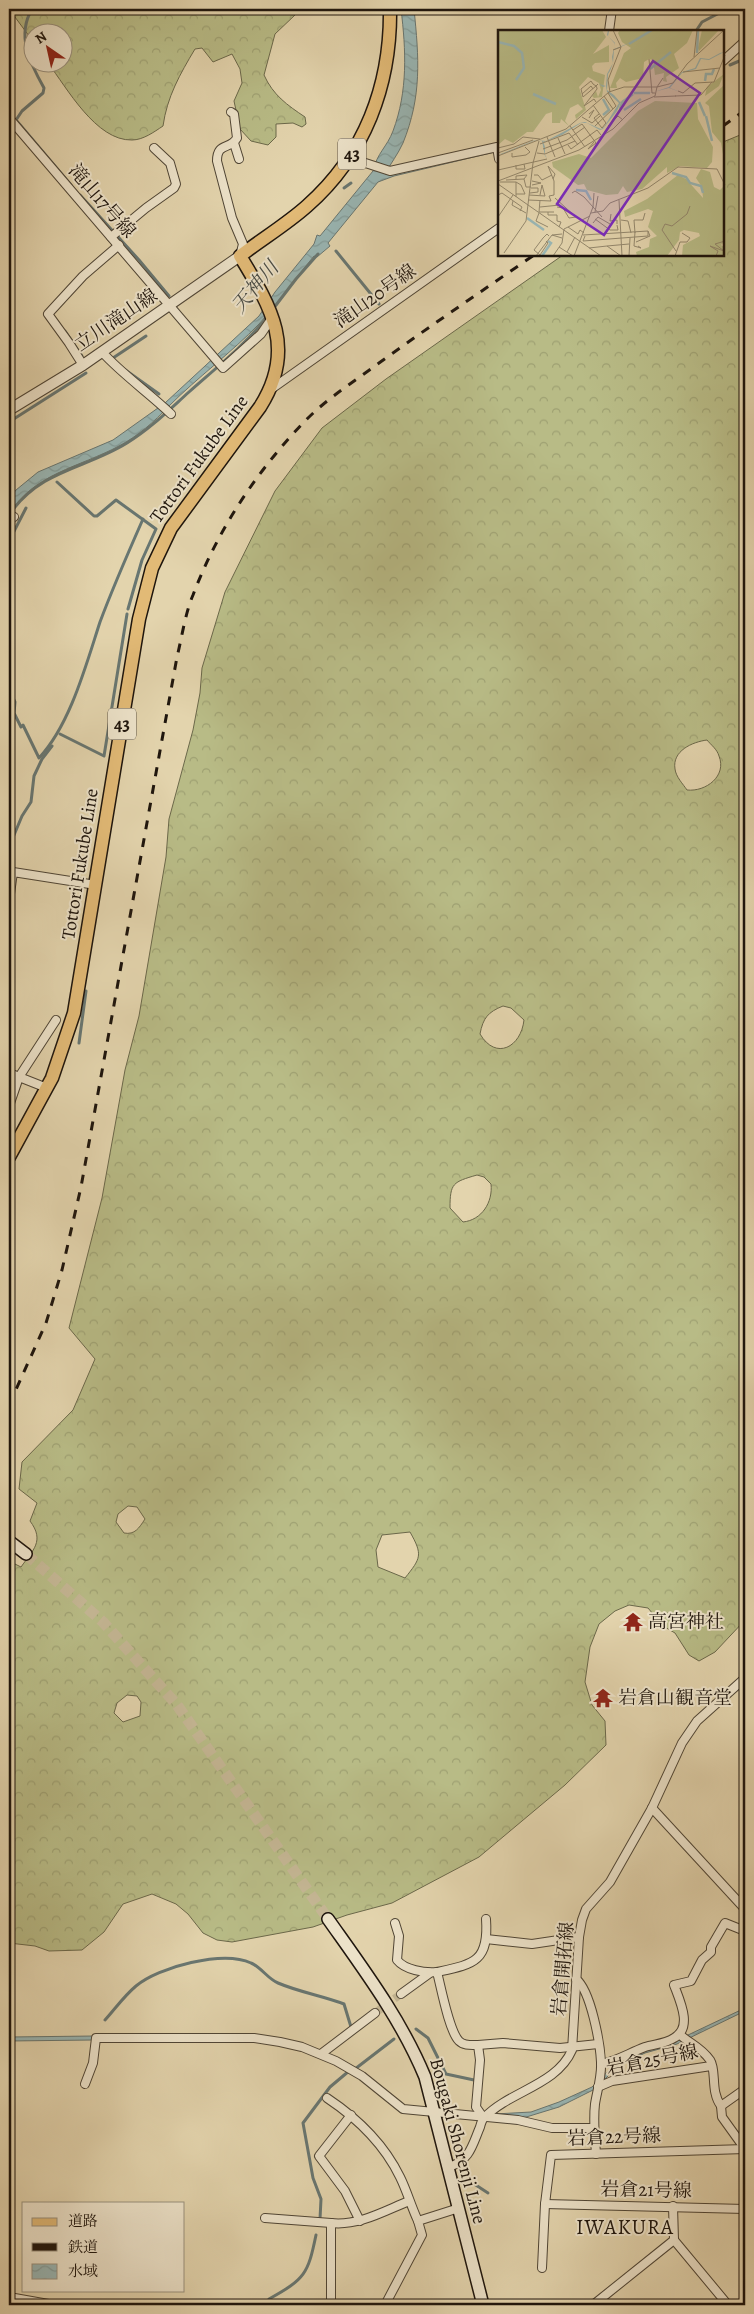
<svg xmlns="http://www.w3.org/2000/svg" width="754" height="2314" font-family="Alegreya,'Noto Serif JP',serif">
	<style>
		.forest { fill: url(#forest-crowns); stroke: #6b684a; fill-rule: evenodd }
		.water { fill: url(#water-waves); stroke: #687671 }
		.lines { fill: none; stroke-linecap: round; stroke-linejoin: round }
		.stream { stroke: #687671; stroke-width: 3 }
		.minor-tunnel { stroke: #c5b795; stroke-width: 8; stroke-dasharray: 8 4; stroke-linecap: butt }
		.secondary-tunnel { stroke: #c5b795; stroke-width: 11; stroke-dasharray: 11 5.5; stroke-linecap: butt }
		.minor-casing { stroke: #4f4535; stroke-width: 10 }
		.tertiary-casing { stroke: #4f4535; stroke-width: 12 }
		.secondary-casing { stroke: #1e150d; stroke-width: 14 }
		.primary-casing { stroke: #1e150d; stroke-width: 15 }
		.minor { stroke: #ede3ca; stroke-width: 8 }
		.tertiary { stroke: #ede3ca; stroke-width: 10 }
		.secondary { stroke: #ede3ca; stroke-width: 11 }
		.primary { stroke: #e2ba76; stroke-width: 12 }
		.rail { stroke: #1e150d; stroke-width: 3; stroke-dasharray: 9 9; stroke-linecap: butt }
		.labels { text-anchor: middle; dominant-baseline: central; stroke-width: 4; stroke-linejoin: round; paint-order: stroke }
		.shield { fill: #ede3ca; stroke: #5c5346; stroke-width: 1 }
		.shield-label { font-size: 18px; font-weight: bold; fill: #1e150d }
		.street-label { font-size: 19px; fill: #1e150d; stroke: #ede3ca }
		.poi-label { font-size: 19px; fill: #1e150d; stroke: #ede3ca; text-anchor: start }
		.water-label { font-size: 20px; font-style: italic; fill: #494d47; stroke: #ede3ca }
		.quarter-label { font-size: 21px; letter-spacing: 1px; fill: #1e150d; stroke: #ede3ca }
		.inset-river { fill: none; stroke: #99b6b4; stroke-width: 2.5 }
		.inset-road { fill: none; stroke: #94886d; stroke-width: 1 }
		.view { fill: #7b2cbf; fill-opacity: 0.15; stroke: #7b2cbf; stroke-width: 2.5 }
		.inset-edge { fill: none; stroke: #1e150d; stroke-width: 2.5 }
	</style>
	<defs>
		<pattern id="forest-crowns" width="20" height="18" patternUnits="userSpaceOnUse" patternTransform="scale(1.25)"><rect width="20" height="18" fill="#b8bb86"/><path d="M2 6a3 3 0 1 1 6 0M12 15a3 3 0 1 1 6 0" fill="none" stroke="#9ea072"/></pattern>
		<pattern id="water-waves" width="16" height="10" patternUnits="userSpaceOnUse" patternTransform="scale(1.25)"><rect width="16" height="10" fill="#99b6b4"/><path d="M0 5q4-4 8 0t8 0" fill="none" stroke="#839c9a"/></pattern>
	</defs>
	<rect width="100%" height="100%" fill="#e3d4ad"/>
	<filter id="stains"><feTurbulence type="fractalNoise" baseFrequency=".004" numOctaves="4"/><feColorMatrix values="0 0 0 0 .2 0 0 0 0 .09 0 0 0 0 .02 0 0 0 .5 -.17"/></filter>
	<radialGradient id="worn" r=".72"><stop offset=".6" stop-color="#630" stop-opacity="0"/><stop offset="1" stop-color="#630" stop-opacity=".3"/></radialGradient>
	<g class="forest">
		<path d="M9 9H298L295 15 275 34 264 75C273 95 287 105 305 117L306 124 302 127 293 123 276 124V137L268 145 251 141 240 129 234 101 242 83 240 69 232 54 213 62 202 48 195 49C180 74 167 97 163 126 154 132 143 140 132 140 96 141 67 88 48 63L62 62V32H32V40Z"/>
		<path d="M745 133V1620L715 1652 699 1661 689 1655 675 1633 663 1626 648 1608 629 1605 615 1611 599 1624 590 1647 585 1682 592 1705 605 1721 606 1745 565 1785 479 1857 392 1903 347 1915 313 1927 232 1942 217 1940 203 1933 188 1914 176 1904 152 1894 123 1904 104 1932 82 1950 49 1951 35 1946 9 1943V1561L21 1567C33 1550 45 1541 30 1521L37 1503 19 1489 22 1462 73 1410 95 1359 69 1328 102 1198 125 1070 139 1016 166 857 169 819 193 730 200 693 202 668 225 592 275 491 322 428 386 379 563 255H723V142ZM707 740C711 745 717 749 719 756 727 776 706 792 687 790 683 784 676 777 675 769 672 751 692 742 707 740ZM503 1006 511 1008 524 1020C521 1047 496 1061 480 1034 483 1018 488 1012 503 1006ZM477 1175 484 1177 491 1184C493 1202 482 1220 463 1222L450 1208C450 1183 453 1182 477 1175ZM128 1506 137 1507 145 1519C139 1528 135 1535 124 1533L116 1522 118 1514ZM410 1532C423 1555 421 1558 405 1578L378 1567 376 1550 382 1535ZM127 1695 137 1696 141 1702 140 1716 123 1722 114 1713 117 1703Z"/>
	</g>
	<g class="water">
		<path d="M401 9H414C419 58 422 96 403 143 398 154 391 163 385 174H391L499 149V151L394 176 378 182 328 243 330 246 317 257 314 256C295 278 279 303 259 324 231 353 198 377 169 406 154 422 138 436 119 446 80 467 32 474 9 515V499L16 490 38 472 113 440 165 403 259 316 275 292 314 244 317 235 320 236 373 171C377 153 387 147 393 131 408 91 406 50 401 9Z"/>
		<path d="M745 2008V2011L677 2044 645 2053 618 2066 595 2089 559 2107 523 2118 495 2117V2114L531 2112 559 2102 592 2087 616 2063 645 2049 669 2044Z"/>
		<path d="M94 2036 93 2040 9 2041V2037Z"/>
	</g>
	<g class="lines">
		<g class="stream">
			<path d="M32 9C16 36 30 63 44 88L43 93 22 111 16 120 71 185"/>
			<path d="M696 31 702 22 727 9"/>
			<path d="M730 65 744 59"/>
			<path d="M9 111 11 114"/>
			<path d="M344 188 351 183"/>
			<path d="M80 195 139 260 169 296"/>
			<path d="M336 251 379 304"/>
			<path d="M273 309 296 279 318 254"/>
			<path d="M65 331 82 356"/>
			<path d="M114 359 113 358 146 336"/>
			<path d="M124 369 159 394"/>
			<path d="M9 422 86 373"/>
			<path d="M57 482 94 516H97L116 500 156 529 142 560 128 609"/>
			<path d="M11 512C43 469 85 469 127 443 150 429 169 410 189 392 216 368 245 345 268 316"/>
			<path d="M9 541 26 508"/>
			<path d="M9 690 15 702 14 713 21 727 23 725 39 758C70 725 86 665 100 622 113 587 128 553 143 519"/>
			<path d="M60 734 104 756 127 614"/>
			<path d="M9 847 22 816 31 802 34 776 42 759 52 746"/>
			<path d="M79 1043 86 991"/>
			<path d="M105 2020C115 2009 124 1996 136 1986 158 1967 223 1950 251 1963 261 1967 268 1979 278 1983 299 1992 323 1996 344 2004L351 2027"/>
			<path d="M416 2029 428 2038 446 2074 474 2080"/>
			<path d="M355 2069 394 2039"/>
			<path d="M462 2176 488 2193"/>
			<path d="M320 2219 321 2199 313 2178 303 2123 330 2087 349 2071"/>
			<path d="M269 2299C305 2279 308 2274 316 2235"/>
			<path d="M259 2305H260"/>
		</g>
		<path class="minor-tunnel" d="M375 2013 401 1994"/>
		<path class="secondary-tunnel" d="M26 1554 103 1622 177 1705 328 1919"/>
		<defs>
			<g id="minor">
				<path d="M609 31 612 9"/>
				<path d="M723 61 745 41"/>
				<path d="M231 112 234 114 237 138C230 150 217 142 217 161L232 218 243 244 240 256"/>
				<path d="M9 118 223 368 261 334 272 318"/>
				<path d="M234 143 239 159"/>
				<path d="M350 158 390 171 497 147 499 159"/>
				<path d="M111 237 146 208 174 188 176 184 170 163 154 148"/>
				<path d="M102 352C123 375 148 392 171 414"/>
				<path d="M83 365 69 343 48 314 83 276 119 245"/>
				<path d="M270 390 499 228"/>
				<path d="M9 514 14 517"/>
				<path d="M9 901 13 872 96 885"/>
				<path d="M9 1073 47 1088"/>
				<path d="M9 1106 19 1077 56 1020"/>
				<path d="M652 1808 745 1909"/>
				<path d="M395 1923 399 1936 397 1960C405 1970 424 1973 437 1972 441 1987 449 2031 459 2041 464 2046 471 2045 478 2045L480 2060 476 2107 483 2117"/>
				<path d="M486 1939 532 1944 579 1937"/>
				<path d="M437 1972C474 1964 489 1962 486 1919"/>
				<path d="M576 1979C591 1991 600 2043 601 2062 602 2076 597 2091 595 2104 593 2121 595 2137 596 2154"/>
				<path d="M401 1994 430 1973"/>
				<path d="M679 2034C689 2043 701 2047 710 2060 717 2071 710 2091 721 2106L745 2089"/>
				<path d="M478 2045 503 2043 560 2048 598 2044"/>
				<path d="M321 2054 375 2013"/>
				<path d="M601 2064C617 2061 629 2053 645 2047 654 2044 665 2044 674 2038 693 2028 680 2001 674 1985L691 1981 702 1960 711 1952V1947L725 1923 745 1931"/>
				<path d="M85 2084 93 2063 96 2038H254L280 2042 302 2047 336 2061 362 2076 403 2109 518 2120 552 2128H594"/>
				<path d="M598 2087 612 2081 711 2066"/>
				<path d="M327 2098C357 2118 384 2144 400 2177 407 2191 411 2206 418 2221"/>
				<path d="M721 2106 722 2117 745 2149"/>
				<path d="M351 2115 319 2156 345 2191 360 2221"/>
				<path d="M449 2167C470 2160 472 2146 480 2127 481 2123 482 2119 485 2117 510 2091 557 2085 572 2050L579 1937 582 1920 586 1909 610 1882 652 1808 682 1743 697 1721 745 1678"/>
				<path d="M545 2204 745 2209"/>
				<path d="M673 2206 674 2240"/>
				<path d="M265 2218 331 2223V2305"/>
				<path d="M331 2223C359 2226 384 2211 409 2201"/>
				<path d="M674 2240 728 2305"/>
				<path d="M542 2268 545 2204 551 2155 745 2149"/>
				<path d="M9 2297 54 2305"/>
				<path d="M385 2305 422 2235 418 2221 459 2208"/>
				<path d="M593 2305 674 2240"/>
			</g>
			<path id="tertiary" d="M9 410 83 365 240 256"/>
			<g id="secondary">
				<path d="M9 1541 26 1554"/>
				<path d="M328 1919C364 1970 401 2019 425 2077L483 2305"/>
			</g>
			<path id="primary" d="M9 1157 52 1078 74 1013 139 619 152 568 171 528 260 407C297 349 271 307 240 256 262 239 287 224 307 206 365 155 391 85 390 9"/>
		</defs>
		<use href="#minor" class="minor-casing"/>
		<use href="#tertiary" class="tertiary-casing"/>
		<use href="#secondary" class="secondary-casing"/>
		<use href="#primary" class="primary-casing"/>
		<use href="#minor" class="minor"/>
		<use href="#tertiary" class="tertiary"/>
		<use href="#secondary" class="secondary"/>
		<use href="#primary" class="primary"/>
		<g class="rail">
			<path d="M723 126 745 110"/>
			<path d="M9 1405 46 1323 62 1270 81 1187 177 657C182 637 185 614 193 595 218 529 258 469 307 419 329 397 355 381 379 363 430 326 482 291 534 255"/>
		</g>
	</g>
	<defs>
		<symbol id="temple-bare" viewBox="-9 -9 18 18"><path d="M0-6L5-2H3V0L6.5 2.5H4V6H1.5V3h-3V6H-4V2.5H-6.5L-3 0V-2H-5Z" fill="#8f2418" stroke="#ede3ca" stroke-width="2.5" paint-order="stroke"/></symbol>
	</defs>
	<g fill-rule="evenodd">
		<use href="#temple-bare" x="619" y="1608" width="28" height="28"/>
		<use href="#temple-bare" x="589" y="1684" width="28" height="28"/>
	</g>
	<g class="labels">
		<g class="shield">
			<rect x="338" y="138.5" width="28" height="31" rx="4"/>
			<rect x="108" y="708.5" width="28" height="31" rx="4"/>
		</g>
		<g class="shield-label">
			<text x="352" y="154">43</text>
			<text x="122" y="724">43</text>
		</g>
		<g class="street-label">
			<text transform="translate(102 201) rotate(49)">滝山17号線</text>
			<text transform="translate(375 296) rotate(-35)">滝山20号線</text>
			<text transform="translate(116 320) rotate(-34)">立川滝山線</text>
			<text transform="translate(199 459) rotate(-54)">Tottori Fukube Line</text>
			<text transform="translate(80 864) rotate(-81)">Tottori Fukube Line</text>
			<text transform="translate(563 1969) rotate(-85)">岩倉開拓線</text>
			<text transform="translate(652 2060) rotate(-11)">岩倉25号線</text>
			<text transform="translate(614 2137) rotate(-2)">岩倉22号線</text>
			<text transform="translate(458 2141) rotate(75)">Bougaki Shorenji Line</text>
			<text transform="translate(646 2190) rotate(1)">岩倉21号線</text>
		</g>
		<g class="poi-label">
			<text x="648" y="1622">高宮神社</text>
			<text x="618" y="1698">岩倉山観音堂</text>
		</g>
		<g class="water-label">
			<text transform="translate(255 287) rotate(-50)">天神川</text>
		</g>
		<g class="quarter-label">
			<text x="625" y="2227">IWAKURA</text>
		</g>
	</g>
	<g transform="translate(498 30)">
		<rect width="226" height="226" fill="#e3d4ad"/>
		<path d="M0 0H104L108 7 95 24 111 15V32L97 33 94 36 95 41 107 45 104 67 96 68 94 66 98 61 100 67 103 60 101 53 90 47 81 57 88 80 78 89 77 85 85 79 80 74 72 78 67 91 71 96 63 89 62 93H54V82L48 84 35 102H29L15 113 7 109 0 115ZM122 0H195L189 13 176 24 181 38 168 47 169 52 165 51 166 43 157 45 155 30 151 29 146 32 145 48 128 52 122 48 118 53 119 58H112L126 23 133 18 124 12 120 3ZM204 0H221L201 21 200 18ZM226 44 221 56 207 66 209 57ZM226 50V130L223 113 214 102 211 76 207 73 226 55ZM157 71 199 73 200 89 215 117 214 132 209 138 182 136 169 143V137L144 159 129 162 125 156 120 164 108 165 89 160 86 154 80 155 55 137 54 132 81 124 93 128 140 81ZM203 139 212 142 216 157 222 160 226 156V212L223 215 226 217V226H184L185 215 202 206 201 203 186 200 182 202 181 210 169 226H139L138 222 151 217 152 209 159 206 150 197 155 181 150 179 127 187 126 181 149 169 180 145 188 149 205 168 204 157 198 148Z" fill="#b8bb86"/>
		<path d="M110 0 111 1 110 6 117 13 116 19 136 11 116 20 115 33 112 41 110 44 109 60 116 65 122 72 136 62 153 63 171 57 184 42 197 38 202 28 211 29 222 23 226 22 211 30 203 29 198 39 184 43 172 58 188 64 171 58 148 64 136 63 123 72 119 81 105 99 102 100 100 99 89 93H83L64 105 46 112 45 111 47 117V125L49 128 47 126 44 111 38 110 5 124 0 125 37 110 48 111 82 93 87 92 103 99 106 97 121 73 109 62 108 56 105 57 101 54 108 56 109 44 115 33 114 27 117 14 110 6 109 5Z" fill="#99b6b4"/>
		<path class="inset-river" d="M0 12 16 16 24 23 26 38 18 50M131 14 154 0M199 23 200 1M152 39 173 22M207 51 208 44H214L216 39M136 63H152M35 64 58 74M105 69 111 80 105 85M201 72 207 86M122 79 124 73 135 64M126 80 143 69M208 86 214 111M174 143 188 147 192 153 203 156 205 163M78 160 88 161 93 170M29 188 46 200M44 226 53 213 50 211"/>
		<path class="inset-road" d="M115 20 123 17 115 0M196 27 199 0M151 29 154 63H157M185 42 222 38M180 61 185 63 197 53 216 52 227 25M112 62 110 50 123 17M84 64 93 56 95 59M106 66 115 79M177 66 203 65 214 52M156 67 178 66M98 72 96 69 86 76 99 59V58L98 56 95 54 93 51 83 59 85 67 98 56 100 54M95 75 108 93 104 98 96 88 101 84M84 87 94 93 102 86M91 88 96 80 91 84M72 96 87 117M97 96 118 76 110 63M110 96 120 86 125 90M75 100 84 94 98 113 90 119 96 112M49 107 57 127M60 108 67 124M42 114 71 103 80 115M70 115 73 119 99 100 103 105M0 118 16 114 25 107 42 109M45 119 69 110 87 97M0 123 35 110M14 123V127L28 125 32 122 27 117M39 123 47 124 77 111M0 126 68 99 111 62 126 57H159L165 48M18 135V139H27L26 134M0 140 49 129M36 145H40L44 150 54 145M18 149V146L29 145 26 149M8 150 26 149 28 157H33M0 151 81 120 115 99 141 73 157 66 159 57 175 53 189 34 226 0M2 152H18V167M18 152 23 155 27 164H18M0 154 103 226M34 155 43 153 34 151M32 163 40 162V158H33M74 163 77 161 86 167 104 187M0 165 4 163 24 177 22 181M31 165 47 166 44 155 42 165M57 168 79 188M30 170 53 171 51 166 56 165V151L50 136 57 144 55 149M42 170 41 182H56M121 170 124 226M15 171 14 175 28 183M42 177 62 175M59 177 65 178 71 188 78 187M50 182V185H59V191L63 192 61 197M97 182 100 166M41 183 38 191 50 197M93 183 105 181 112 173 150 158 180 137 219 139 227 155M113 184 112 191 119 190V194M0 187 15 165M97 189 112 200H120L119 195M123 190 130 191 133 203M95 193 100 187 112 194M70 197 80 204 82 200 86 203M137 202 136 216 143 218 140 216M137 203 136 190H145L147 183M85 205 150 201V206L85 211 87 206M64 208 54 205 64 204M48 211 50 213 42 225 36 220 45 208 49 204 51 206M138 212 152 206 150 201M109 216 131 214M61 217 75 226M91 218 109 216 123 226M178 221 164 200 167 194 174 196 189 184 192 176M69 222 77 207M6 223 28 191 35 133 41 111M38 226 54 205M55 226 64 213 66 199 92 186M76 226 95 177 96 163M131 226 132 208M177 226 182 212H189L192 208 184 203M218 226 220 221 212 216 226 221 217 214 227 211"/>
		<path class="view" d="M155 31 202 63 106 205 59 174Z"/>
		<rect width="226" height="226" class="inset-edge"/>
	</g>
	<rect width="754" height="2314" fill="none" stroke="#e3d4ad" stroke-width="30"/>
	<rect x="10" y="10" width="734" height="2294" fill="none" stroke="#1e150d" stroke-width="2.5"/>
	<rect x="15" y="15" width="724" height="2284" fill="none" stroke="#1e150d"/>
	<rect x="22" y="2202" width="162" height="90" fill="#ede3ca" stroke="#9a917e"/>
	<rect x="32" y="2218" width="25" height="8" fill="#e2ba76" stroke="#9a917e"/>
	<text x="68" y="2226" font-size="15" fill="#1e150d">道路</text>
	<rect x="32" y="2243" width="25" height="8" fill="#1e150d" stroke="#9a917e"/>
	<text x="68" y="2252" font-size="15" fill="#1e150d">鉄道</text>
	<rect x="32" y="2264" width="25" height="15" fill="url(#water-waves)" stroke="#9a917e"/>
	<text x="68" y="2276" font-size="15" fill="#1e150d">水域</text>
	<g transform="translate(48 48) rotate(326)"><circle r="24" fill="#ede3ca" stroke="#9a917e"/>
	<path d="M0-4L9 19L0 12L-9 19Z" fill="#8f2418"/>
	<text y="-8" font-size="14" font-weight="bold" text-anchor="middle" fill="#1e150d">N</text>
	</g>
	<rect width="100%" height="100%" filter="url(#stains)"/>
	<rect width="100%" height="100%" fill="url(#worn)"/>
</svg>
